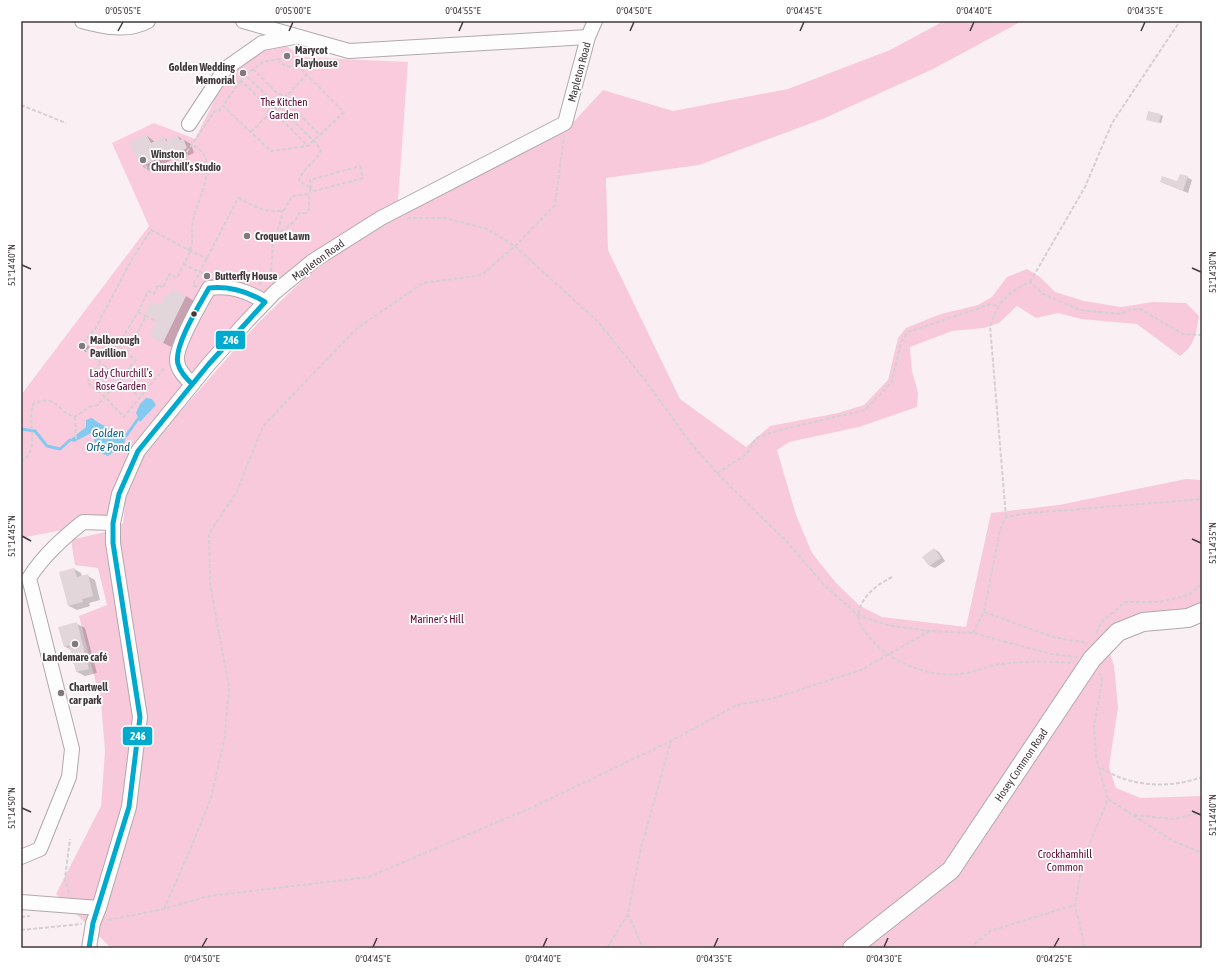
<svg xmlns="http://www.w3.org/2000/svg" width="1223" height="969" font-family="'Asap Condensed',sans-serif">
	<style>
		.green { fill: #facbdc }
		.forest { fill: #f8c9da }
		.water { fill: #84caf0 }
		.shadow { fill: #0003 }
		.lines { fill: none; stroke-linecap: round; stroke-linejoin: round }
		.stream { stroke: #84caf0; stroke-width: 3 }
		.building { fill: #e3d6da }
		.minor-casing { stroke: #b1a8ac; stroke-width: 16 }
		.major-casing { stroke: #b1a8ac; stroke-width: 20 }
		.path { stroke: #d3d0d1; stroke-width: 2; stroke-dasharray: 4 2; stroke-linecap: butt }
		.minor { stroke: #fefdfd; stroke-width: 14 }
		.major { stroke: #fefdfd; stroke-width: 18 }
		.bus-1-casing { stroke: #fff; stroke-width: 8 }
		.bus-1 { stroke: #00a9ce; stroke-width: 5 }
		.ticks { fill: none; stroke: #42393c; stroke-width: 1.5 }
		.poi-dot { fill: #82797c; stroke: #fff; stroke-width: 1.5 }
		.bus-dot { fill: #42393c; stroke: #fff; stroke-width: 1.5 }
		.labels { text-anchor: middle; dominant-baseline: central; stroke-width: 3.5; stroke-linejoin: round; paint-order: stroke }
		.poi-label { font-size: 11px; font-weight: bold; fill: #42393c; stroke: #fff; text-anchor: start }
		.street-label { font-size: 11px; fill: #42393c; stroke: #fff }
		.park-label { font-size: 11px; fill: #5a0432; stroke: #fff }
		.water-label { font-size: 12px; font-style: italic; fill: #075d80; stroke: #fff }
		.line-badge { stroke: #fff; stroke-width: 1.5 }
		.badge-label { font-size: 11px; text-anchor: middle; font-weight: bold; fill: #fff }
		.neatline { fill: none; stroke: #42393c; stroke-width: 1.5 }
		.ticks-label { font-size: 10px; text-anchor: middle; fill: #42393c }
	</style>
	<rect width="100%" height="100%" fill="#faf0f3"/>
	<path class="green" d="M282 42 301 57 408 62 398 201 378 211 311 260 185 386 108 521 21 538V395L149 226 112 143 154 123 195 139 231 67 271 43Z"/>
	<path class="forest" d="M944 21H1022L933 69 825 118 699 165 606 178 608 250 680 399 746 447 770 426 838 413 864 405 888 380 898 338 906 328 941 314 978 305 992 297 1007 277 1027 269 1040 277 1055 292 1084 301 1121 307 1153 302 1186 303 1199 316C1196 333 1195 346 1180 356L1137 324 1081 319 1058 313 1036 318 1017 306 999 323 984 328 952 331 910 347 912 371 918 393 917 407 859 427 789 442 777 450 796 515 812 553 836 583 860 606 882 617 966 627 991 513 1059 505 1186 479 1202 480V610L1148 623 1108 647 1114 666 1118 707 1109 767 1116 788 1141 798 1202 796V948H111L56 894 101 806 105 751 101 703 79 616 107 605 98 568 75 565 71 540 105 532 123 523 126 491 144 453 258 323 310 273 377 226 568 128 603 90 673 111 788 89 890 50Z"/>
	<g class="water">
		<path d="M146 398 152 399 156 405 140 422 136 413 140 404Z"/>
		<path d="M92 418C102 427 115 429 126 436L124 444 108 456 101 453 94 441 98 432 95 431 74 442 70 440 86 427V420Z"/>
	</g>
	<g class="shadow">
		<path d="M1161 115 1163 116 1161 123 1149 120Z"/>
		<path d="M146 135 155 142 164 138 169 141 177 136 191 144 194 153 176 161 173 159 150 171 142 166 130 143Z"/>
		<path d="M1187 177 1192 180 1188 193 1161 182H1178Z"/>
		<path d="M186 296 194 301 171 347 150 336 158 319 161 307Z"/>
		<path d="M84 342 90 347 86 352 84 351Z"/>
		<path d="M934 549 939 552 945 561 935 568 930 566Z"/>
		<path d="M74 569 81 573 82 577 88 576 95 580 100 600 89 603 90 606 77 610 69 606Z"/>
		<path d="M77 624 85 628 97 673 85 676 77 672 71 650 64 646Z"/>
	</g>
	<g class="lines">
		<g class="stream">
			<path d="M21 429 35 431 47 446 60 449 70 440"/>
			<path d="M126 436 138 419"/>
		</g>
	</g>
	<g class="building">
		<path d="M1148 111 1161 114 1159 123 1146 120Z"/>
		<path d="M146 134 151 143 164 136 166 141 177 135 180 140 183 138 187 148 168 158 166 154 141 167 129 143Z"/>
		<path d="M1180 174 1188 176 1183 191 1160 182 1162 176 1177 181Z"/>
		<path d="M172 289 186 296 163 343 149 336 157 319 145 313 151 301 160 305 165 295 169 296Z"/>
		<path d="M82 340 88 345 83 352 76 346Z"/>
		<path d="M934 548 941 558 929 566 922 557Z"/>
		<path d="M74 568 77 577 88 574 93 596 82 599 83 602 68 606 59 572Z"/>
		<path d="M77 622 89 669 76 672 69 645 64 647 58 627Z"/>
	</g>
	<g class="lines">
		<defs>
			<g id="minor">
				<path d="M82 21C103 27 128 32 148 21"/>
				<path d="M243 21 349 51 588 37"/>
				<path d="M189 124 225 69 262 43 294 37"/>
				<path d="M192 384C186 378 178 371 177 361 175 347 201 302 209 288 231 285 247 291 265 302"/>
				<path d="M21 857 40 849 69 777 72 749 29 578C44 555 62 539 83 522L113 523"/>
				<path d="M21 902 99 908"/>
				<path d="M89 948 93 923 99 908 129 807 140 717 113 543V523L119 494 138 451 208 365 247 321 275 292 313 261 381 218 565 123 588 37 595 21"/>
			</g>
			<path id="major" d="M852 948 951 870 1092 659 1118 632 1143 622 1188 618 1202 612"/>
		</defs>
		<use href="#minor" class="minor-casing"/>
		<use href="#major" class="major-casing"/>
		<g class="path">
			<path d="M279 59 280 63 289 67 295 63 344 112 308 146 271 151 223 106 245 74 261 64 262 62Z"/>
			<path d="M253 69 277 93 286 96 290 106 320 135"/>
			<path d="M243 73 275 103"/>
			<path d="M240 80 266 104 269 114 279 117 308 146"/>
			<circle cx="278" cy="106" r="3.5"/>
			<path d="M280 103 307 74"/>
			<path d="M21 105 66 123"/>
			<path d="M251 132 275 108"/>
			<path d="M145 165 148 171 157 168H161L164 172 186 161 188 159 186 153 215 111 218 112 223 106"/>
			<path d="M360 166 363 178 315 191 311 188 310 180Z"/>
			<path d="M407 218H445L487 229 515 246 599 323 645 380 689 441 717 473 788 543 825 586 858 615 887 625 930 631 973 633 1051 654 1077 657"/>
			<path d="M276 235 295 221 299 213H306L309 209V194"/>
			<path d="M190 250C194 240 191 230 193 220 197 202 216 169 202 152 200 149 195 147 192 144"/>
			<path d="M183 264 204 274"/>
			<path d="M1030 282 1085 187 1112 123 1180 21"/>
			<path d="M259 285 271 271 273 244 281 220 282 210"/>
			<path d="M197 287 193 285 238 198C253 205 267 215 284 210L292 196 309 194 311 188 299 181C302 168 316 163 321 150L314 141 280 108"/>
			<path d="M138 312 146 316"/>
			<path d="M92 356 99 350 113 346 116 342 121 340 138 312 148 291 154 294 158 285 163 288 169 274 177 278 191 250 187 249 208 259"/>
			<path d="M100 363 89 378 88 383 106 398 124 417 165 367"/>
			<path d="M137 395 81 345 95 329 131 261 151 230 187 249"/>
			<path d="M75 417 76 442"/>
			<path d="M21 462C41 449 27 423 33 404 56 393 56 411 75 417L89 407 98 405 136 360 118 346 127 353 146 316 156 321"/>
			<path d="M717 473 747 454 756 438 780 430 865 410 892 382 901 342 908 332 991 304 998 306"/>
			<path d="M1006 517 990 326C999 302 1006 293 1030 282L1043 294 1080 310 1121 314 1130 309H1140L1183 334 1202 335"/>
			<path d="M892 577C878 584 863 595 859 611 856 622 864 631 872 640 890 662 931 678 959 674 973 673 987 666 1001 664 1025 661 1049 661 1074 663"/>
			<path d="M984 612 1053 637 1088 643"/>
			<path d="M973 633 984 612 1000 529 1006 517 1030 513 1202 499"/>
			<path d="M1096 633 1101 623 1125 602H1159L1189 595 1202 584"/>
			<path d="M1101 768C1131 787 1169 789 1202 777"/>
			<path d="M1108 799 1173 841 1202 853"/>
			<path d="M1134 815 1174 819 1202 812"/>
			<path d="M69 893 65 878 70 839"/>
			<path d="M164 909 187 857 211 798 225 736 229 687 210 584 209 534 237 491 263 426 356 329 423 283 482 275 515 246 555 205 564 136"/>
			<path d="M628 914 643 948"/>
			<path d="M21 917 30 916"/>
			<path d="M108 920 164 909 209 896 369 877 535 806 671 741 737 705 774 698 861 670 930 631"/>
			<path d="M21 930 82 924"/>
			<path d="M607 948 628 914 641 848 671 741"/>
			<path d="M970 948 990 931 1074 905"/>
			<path d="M1085 948 1075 905 1083 860 1108 799 1096 758 1094 727 1102 680 1099 673"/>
		</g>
		<use href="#minor" class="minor"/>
		<use href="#major" class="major"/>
		<defs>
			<path id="bus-1" d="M89 948 93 923 129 807 140 717 113 543V523L119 494 138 451 208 365 265 302C247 291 230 286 209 288 200 304 173 346 178 364 180 372 186 378 192 384"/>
		</defs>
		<use href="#bus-1" class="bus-1-casing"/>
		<use href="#bus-1" class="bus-1"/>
	</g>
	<path class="ticks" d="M118 31 123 22M289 31 293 22M459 31 463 22M630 31 634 22M800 31 804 22M970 31 974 22M1141 31 1145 22M22 265 31 269M1192 268 1201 272M22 536 31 541M1192 539 1201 543M22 808 31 812M1192 811 1201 815M202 947 207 938M373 947 377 938M543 947 547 938M714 947 718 938M884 947 888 938M1054 947 1059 938"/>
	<g class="poi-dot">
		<circle cx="287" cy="56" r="4"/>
		<circle cx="243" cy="73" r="4"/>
		<circle cx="143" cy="160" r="4"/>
		<circle cx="247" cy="236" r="4"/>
		<circle cx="207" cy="276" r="4"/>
		<circle cx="82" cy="346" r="4"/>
		<circle cx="75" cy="644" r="4"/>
		<circle cx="61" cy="693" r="4"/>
	</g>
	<circle class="bus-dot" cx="194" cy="314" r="3.5"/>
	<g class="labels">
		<g class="poi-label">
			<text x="295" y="50">Marycot<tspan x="295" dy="13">Playhouse</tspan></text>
			<text x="235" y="67" text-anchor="end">Golden Wedding<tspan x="235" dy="13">Memorial</tspan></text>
			<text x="151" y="154">Winston<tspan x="151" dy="13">Churchill’s Studio</tspan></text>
			<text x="255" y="236">Croquet Lawn</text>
			<text x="215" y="276">Butterfly House</text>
			<text x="90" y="340">Malborough<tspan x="90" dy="13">Pavillion</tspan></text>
			<text x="75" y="657" text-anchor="middle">Landemare café</text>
			<text x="69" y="687">Chartwell<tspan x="69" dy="13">car park</tspan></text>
		</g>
		<g class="street-label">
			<text transform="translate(579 72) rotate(-75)">Mapleton Road</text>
			<text transform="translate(318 260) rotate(-36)">Mapleton Road</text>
			<text transform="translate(1021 765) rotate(-56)">Hosey Common Road</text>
		</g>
		<g class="park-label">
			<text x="284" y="102">The Kitchen<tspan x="284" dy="13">Garden</tspan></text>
			<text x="121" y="373">Lady Churchill’s<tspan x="121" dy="13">Rose Garden</tspan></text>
			<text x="437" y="619">Mariner's Hill</text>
			<text x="1065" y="854">Crockhamhill<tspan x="1065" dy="13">Common</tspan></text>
		</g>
		<g class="water-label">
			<text x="108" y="433">Golden<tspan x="108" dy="14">Orfe Pond</tspan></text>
		</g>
	</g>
	<g class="line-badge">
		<rect x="215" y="330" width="31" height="20" rx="4" fill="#00a9ce"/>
		<rect x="122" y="726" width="31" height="20" rx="4" fill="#00a9ce"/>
	</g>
	<g class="badge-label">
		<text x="231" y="344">246</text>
		<text x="138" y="740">246</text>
	</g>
	<rect width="1223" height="969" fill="none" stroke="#ffffff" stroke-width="44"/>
	<rect x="22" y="22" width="1179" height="925" class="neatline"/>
	<g class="ticks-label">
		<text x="123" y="14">0°05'05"E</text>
		<text x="293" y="14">0°05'00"E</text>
		<text x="463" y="14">0°04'55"E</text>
		<text x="634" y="14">0°04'50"E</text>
		<text x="804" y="14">0°04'45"E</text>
		<text x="974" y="14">0°04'40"E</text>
		<text x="1145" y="14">0°04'35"E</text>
		<text transform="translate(11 265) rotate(-90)" y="4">51°14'40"N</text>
		<text transform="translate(1212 272) rotate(-90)" y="4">51°14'30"N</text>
		<text transform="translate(11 536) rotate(-90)" y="4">51°14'45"N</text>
		<text transform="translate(1212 543) rotate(-90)" y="4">51°14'35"N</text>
		<text transform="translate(11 808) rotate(-90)" y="4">51°14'50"N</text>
		<text transform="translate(1212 815) rotate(-90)" y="4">51°14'40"N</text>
		<text x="202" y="962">0°04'50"E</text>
		<text x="373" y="962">0°04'45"E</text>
		<text x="543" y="962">0°04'40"E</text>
		<text x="714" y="962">0°04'35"E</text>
		<text x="884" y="962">0°04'30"E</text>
		<text x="1054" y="962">0°04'25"E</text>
	</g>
</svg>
